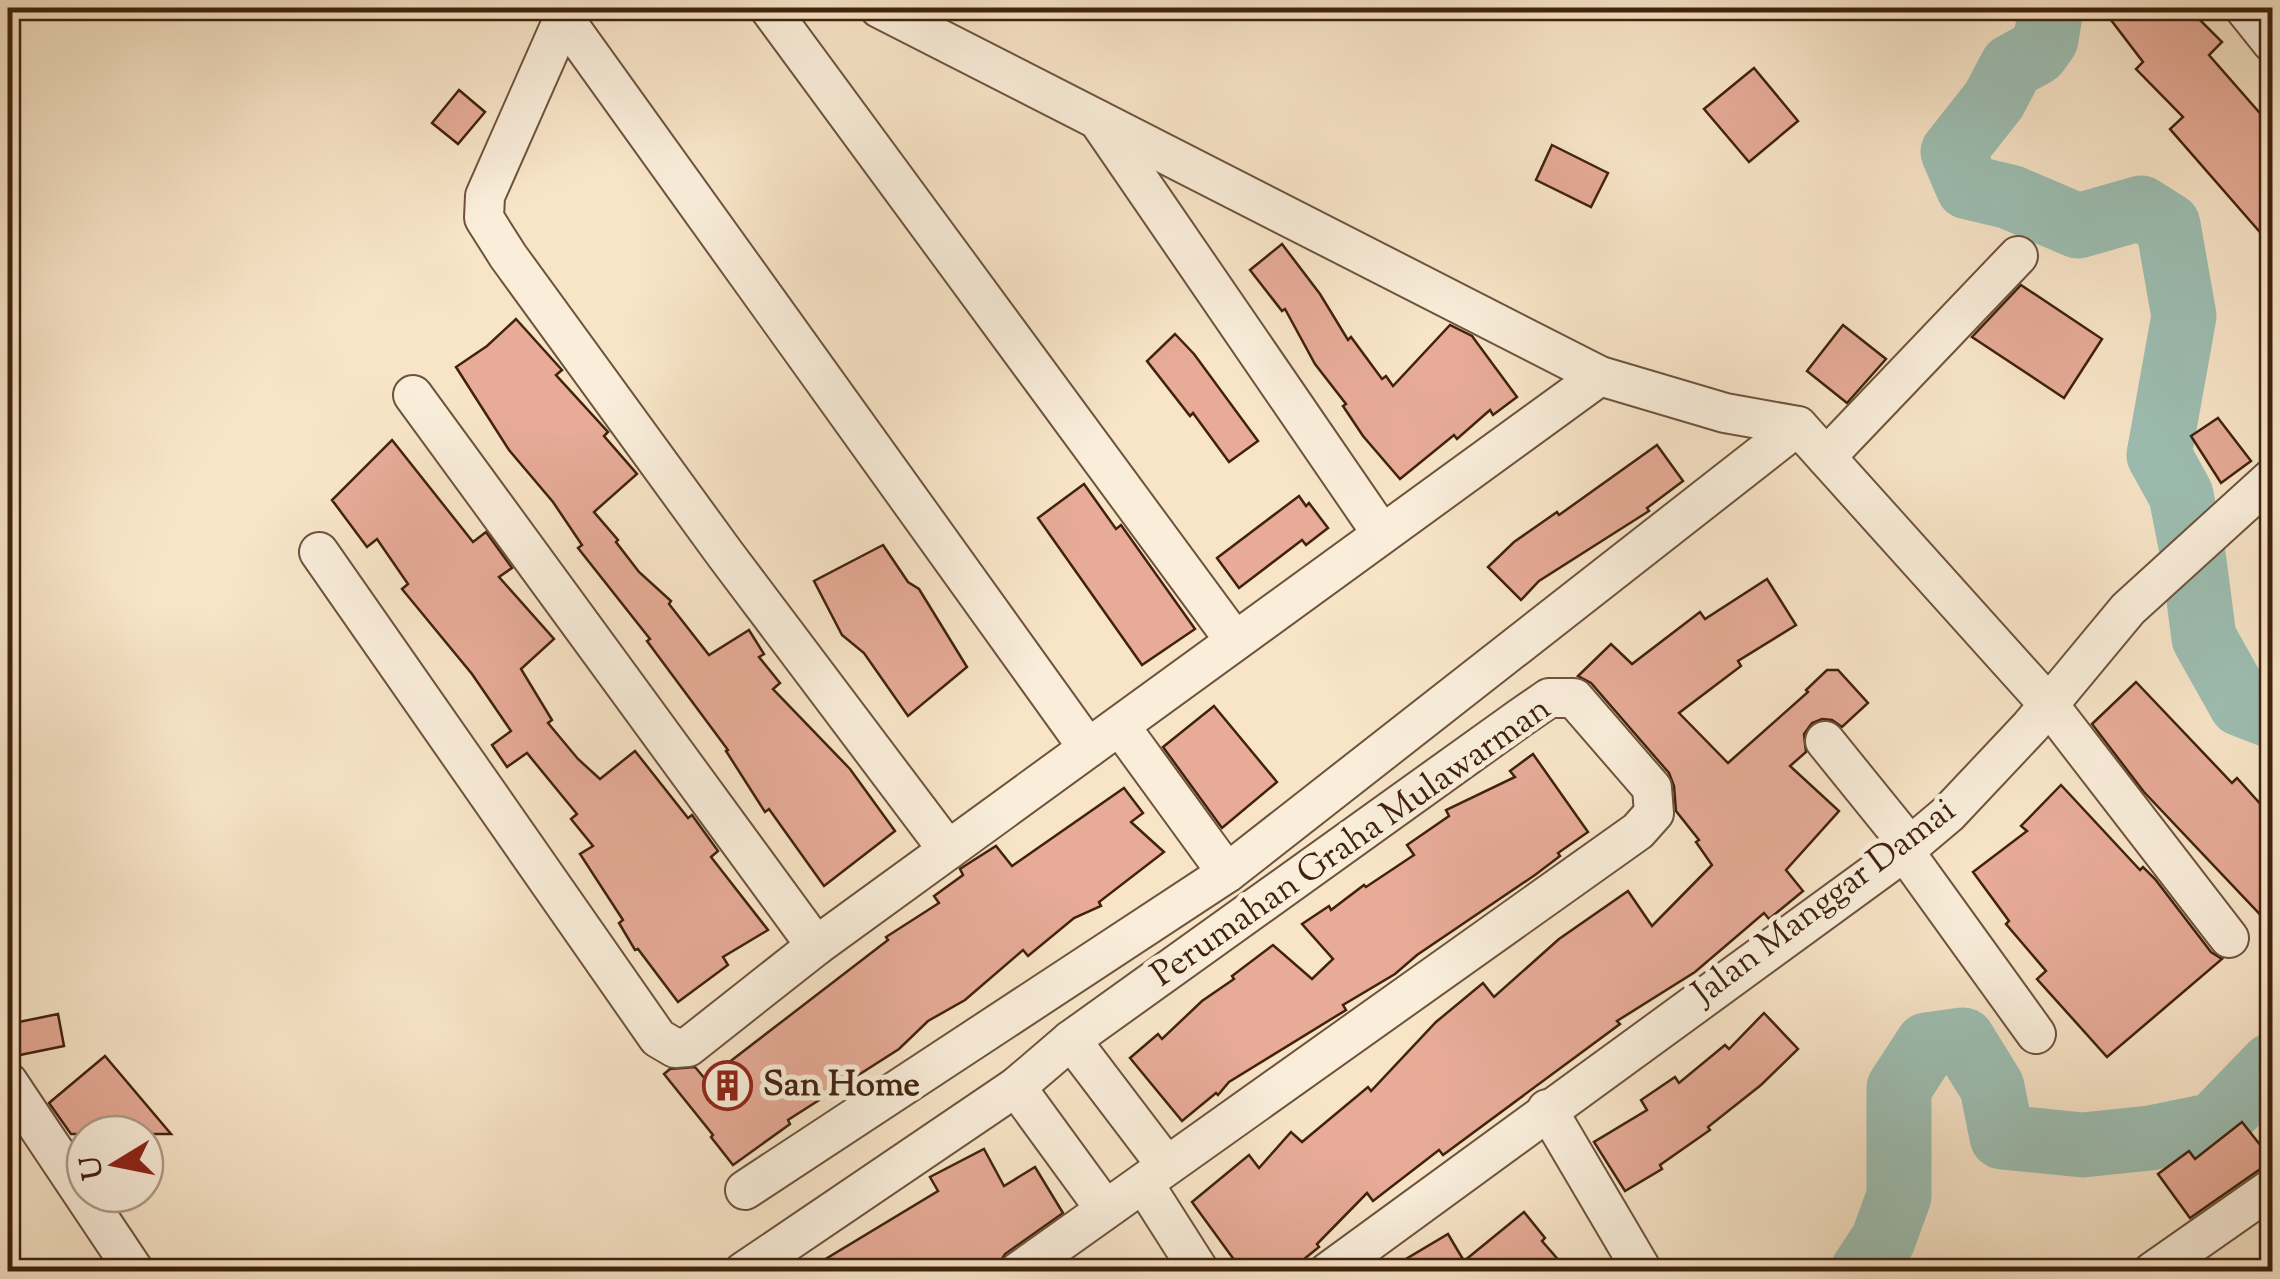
<svg xmlns="http://www.w3.org/2000/svg" width="2280" height="1279" font-family="'Sorts Mill Goudy',serif">
	<style>
		.lines { fill: none; stroke-linecap: round; stroke-linejoin: round }
		.river { stroke: #9dbfb3; stroke-width: 65 }
		.building { fill: #e7ab97; stroke: #40220d; stroke-width: 2.5 }
		.street-casing { stroke: #6e533c; stroke-width: 42 }
		.street { stroke: #faeedb; stroke-width: 38 }
		.labels { text-anchor: middle; dominant-baseline: central; stroke-width: 10; stroke-linejoin: round; paint-order: stroke }
		.street-label { font-size: 35px; fill: #40220d; stroke: #faeedb }
		.poi-label { font-size: 35px; font-weight: bold; fill: #40220d; stroke: #faeedb; text-anchor: start }
	</style>
	<rect width="100%" height="100%" fill="#f8e5c8"/>
	<filter id="stains"><feTurbulence type="fractalNoise" baseFrequency=".002" numOctaves="4"/><feColorMatrix values="0 0 0 0 .2 0 0 0 0 .09 0 0 0 0 .02 0 0 0 .5 -.17"/></filter>
	<radialGradient id="worn" r=".72"><stop offset=".6" stop-color="#630" stop-opacity="0"/><stop offset="1" stop-color="#630" stop-opacity=".3"/></radialGradient>
	<g class="lines">
		<g class="river">
			<path d="M2051 8 2046 39 2036 53 2012 66 1994 100 1953 152 1968 187 2010 197 2078 226 2141 208 2168 225 2184 316 2159 455 2181 495 2194 561 2204 638 2241 704 2272 716"/>
			<path d="M1862 1272 1883 1240 1899 1196V1088L1927 1045 1963 1040 1992 1087 2002 1137 2083 1145 2150 1138 2214 1125 2272 1065"/>
		</g>
	</g>
	<g class="building">
		<path d="M2127 8H2188L2222 42 2209 55 2272 127V246L2170 129 2183 117 2136 69 2143 62 2111 20Z"/>
		<path d="M1754 68 1798 121 1749 162 1704 109Z"/>
		<path d="M459 90 485 112 458 144 432 123Z"/>
		<path d="M1552 145 1608 173 1591 207 1536 180Z"/>
		<path d="M1282 244 1320 294 1348 340 1351 337 1382 379 1386 376 1393 386 1450 325 1472 336 1517 397 1493 415 1490 410 1457 439 1454 435 1400 479 1363 436 1343 406 1346 404 1315 364 1285 309 1282 311 1250 270Z"/>
		<path d="M2021 285 2102 339 2064 398 1972 337Z"/>
		<path d="M516 319 562 370 556 375 608 432 604 436 637 474 594 512 618 540 616 542 639 572 671 601 669 604 709 655 749 630 764 654 759 657 780 683 773 689 850 769 895 831 824 886 769 809 765 812 726 751 728 750 647 641 650 639 578 548 582 545 553 502 509 450 456 367 487 346Z"/>
		<path d="M1843 325 1886 359 1847 403 1807 371Z"/>
		<path d="M1175 334 1194 354 1258 441 1229 462 1193 413 1190 416 1147 361Z"/>
		<path d="M2218 418 2251 461 2221 483 2191 436Z"/>
		<path d="M392 440 473 542 486 532 512 568 499 577 554 639 521 669 552 720 548 723 578 759 600 779 635 751 688 818 692 815 718 851 711 857 768 930 723 957 728 965 678 1002 638 949 635 950 619 923 623 920 580 854 593 846 571 819 577 814 527 753 507 767 492 745 511 731 472 674 402 589 408 584 377 539 367 547 332 500Z"/>
		<path d="M1657 445 1683 481 1647 508 1649 511 1539 581 1521 600 1488 567 1514 542 1557 512 1559 515Z"/>
		<path d="M1084 484 1116 529 1121 525 1195 629 1142 665 1038 518Z"/>
		<path d="M1299 496 1306 506 1309 503 1328 528 1306 545 1302 540 1239 588 1217 558Z"/>
		<path d="M883 545 908 582 919 589 967 667 908 716 864 653 842 635 814 581Z"/>
		<path d="M1767 579 1796 625 1738 661 1741 666 1679 713 1728 763 1808 692 1806 690 1827 670H1838L1868 703 1842 727 1832 720 1822 719 1812 723 1804 734 1806 752 1790 766 1839 811 1786 870 1803 891 1769 919 1764 913 1695 972 1617 1021 1620 1024 1443 1155 1439 1150 1373 1201 1367 1193 1317 1244 1319 1247 1288 1272H1243L1192 1202 1249 1155 1259 1168 1291 1132 1302 1142 1368 1087 1371 1091 1436 1022 1483 983 1494 997 1559 939 1628 891 1652 926 1712 865 1696 842 1699 840 1676 811 1674 786 1669 773 1591 683 1578 676 1611 644 1632 664 1700 612 1705 619Z"/>
		<path d="M2136 682 2232 783 2237 778 2272 817V927L2144 792 2092 724Z"/>
		<path d="M1214 706 1277 782 1222 828 1163 747Z"/>
		<path d="M1533 754 1588 832 1558 853 1560 856 1535 875 1417 955 1395 974 1343 1005 1346 1010 1229 1082 1218 1095 1216 1093 1182 1121 1130 1058 1158 1034 1162 1039 1202 1001 1234 979 1232 976 1273 945 1312 979 1333 959 1302 924 1329 906 1331 910 1364 885 1366 887 1414 855 1407 845 1449 816 1446 810 1515 777 1510 771Z"/>
		<path d="M2061 785 2140 870 2143 867 2155 879 2211 952 2222 959 2107 1057 2037 979 2046 971 2006 924 2009 921 1973 872 2027 831 2021 826Z"/>
		<path d="M1124 788 1143 813 1131 822 1164 852 1099 902 1101 906 1074 918 1028 956 1023 950 965 1000 928 1021 899 1049 788 1120 790 1124 733 1165 711 1137 713 1135 664 1074 670 1069 695 1067 706 1080 888 940 886 937 939 903 934 896 963 875 960 869 966 865 996 846 1012 866Z"/>
		<path d="M1764 1013 1798 1049 1761 1085 1708 1127 1710 1130 1660 1165 1662 1169 1625 1191 1594 1142 1647 1110 1641 1100 1675 1077 1679 1083 1725 1045 1729 1049Z"/>
		<path d="M58 1014 64 1046 20 1055 14 1023Z"/>
		<path d="M105 1056 171 1134H71L49 1103Z"/>
		<path d="M2242 1122 2272 1160V1166L2259 1170 2190 1218 2158 1174 2189 1151 2195 1159Z"/>
		<path d="M984 1149 1004 1186 1035 1167 1063 1213 1005 1254 997 1267 988 1272H804L938 1191 930 1177Z"/>
		<path d="M1524 1212 1545 1238 1542 1241 1569 1272H1384L1448 1234 1464 1261Z"/>
	</g>
	<g class="lines">
		<defs>
			<g id="street">
				<path d="M568 8 485 196 484 218 508 256 725 554 948 850"/>
				<path d="M769 8 1235 641"/>
				<path d="M879 8 1600 376 1725 413 1798 426 2049 705 2229 938"/>
				<path d="M2244 8 2272 43"/>
				<path d="M563 17 1088 748"/>
				<path d="M1098 120 1382 534"/>
				<path d="M413 395 816 946"/>
				<path d="M1826 457 2018 256"/>
				<path d="M319 552 658 1038 675 1048 688 1047 816 946 1600 376"/>
				<path d="M1120 726 1227 873"/>
				<path d="M1825 741 1910 846"/>
				<path d="M1904 851 2036 1034"/>
				<path d="M1071 1040 1166 1165"/>
				<path d="M8 1082 135 1272"/>
				<path d="M1016 1087 1105 1209"/>
				<path d="M1547 1109 1643 1272"/>
				<path d="M1144 1184 1200 1272"/>
				<path d="M745 1190 1227 873 1798 426"/>
				<path d="M743 1272 1016 1087 1071 1040 1520 718 1549 698H1574L1652 788 1654 813 1638 831 1018 1272"/>
				<path d="M1328 1272 1897 857 1948 814 2030 727 2128 609 2272 478"/>
				<path d="M2152 1272 2272 1188"/>
			</g>
		</defs>
		<use href="#street" class="street-casing"/>
		<use href="#street" class="street"/>
	</g>
	<defs>
		<symbol id="building-ring" viewBox="-11 -11 22 22"><circle r="9.5" fill="#faeedb" stroke="#8f2418" stroke-width="1.5"/><path d="M-4-6H4V6H1V3H-1V6H-4ZM-2.5-4.3h1.7v1.8h-1.7ZM.8-4.3h1.7v1.8H.8ZM-2.5-1h1.7V.8h-1.7ZM.8-1h1.7V.8H.8Z" fill="#8f2418"/></symbol>
	</defs>
	<g fill-rule="evenodd">
		<use href="#building-ring" x="700" y="1058" width="55" height="55"/>
	</g>
	<g class="labels">
		<g class="street-label">
			<text transform="translate(1352 843) rotate(-35)">Perumahan Graha Mulawarman</text>
			<text transform="translate(1825 903) rotate(-37)">Jalan Manggar Damai</text>
		</g>
		<g class="poi-label">
			<text x="763" y="1086">San Home</text>
		</g>
	</g>
	<rect width="2280" height="1279" fill="none" stroke="#f8e5c8" stroke-width="40"/>
	<rect x="10" y="10" width="2260" height="1259" fill="none" stroke="#40220d" stroke-width="5"/>
	<rect x="20" y="20" width="2240" height="1239" fill="none" stroke="#40220d" stroke-width="2.5"/>
	<g transform="translate(115 1164) rotate(260)"><circle r="48" fill="#faeedb" stroke="#b09c89" stroke-width="2.5"/>
	<path d="M0-8L18 38L0 25L-18 38Z" fill="#8f2418"/>
	<text y="-15" font-size="28" font-weight="bold" text-anchor="middle" fill="#40220d">U</text>
	</g>
	<rect width="100%" height="100%" filter="url(#stains)"/>
	<rect width="100%" height="100%" fill="url(#worn)"/>
</svg>
